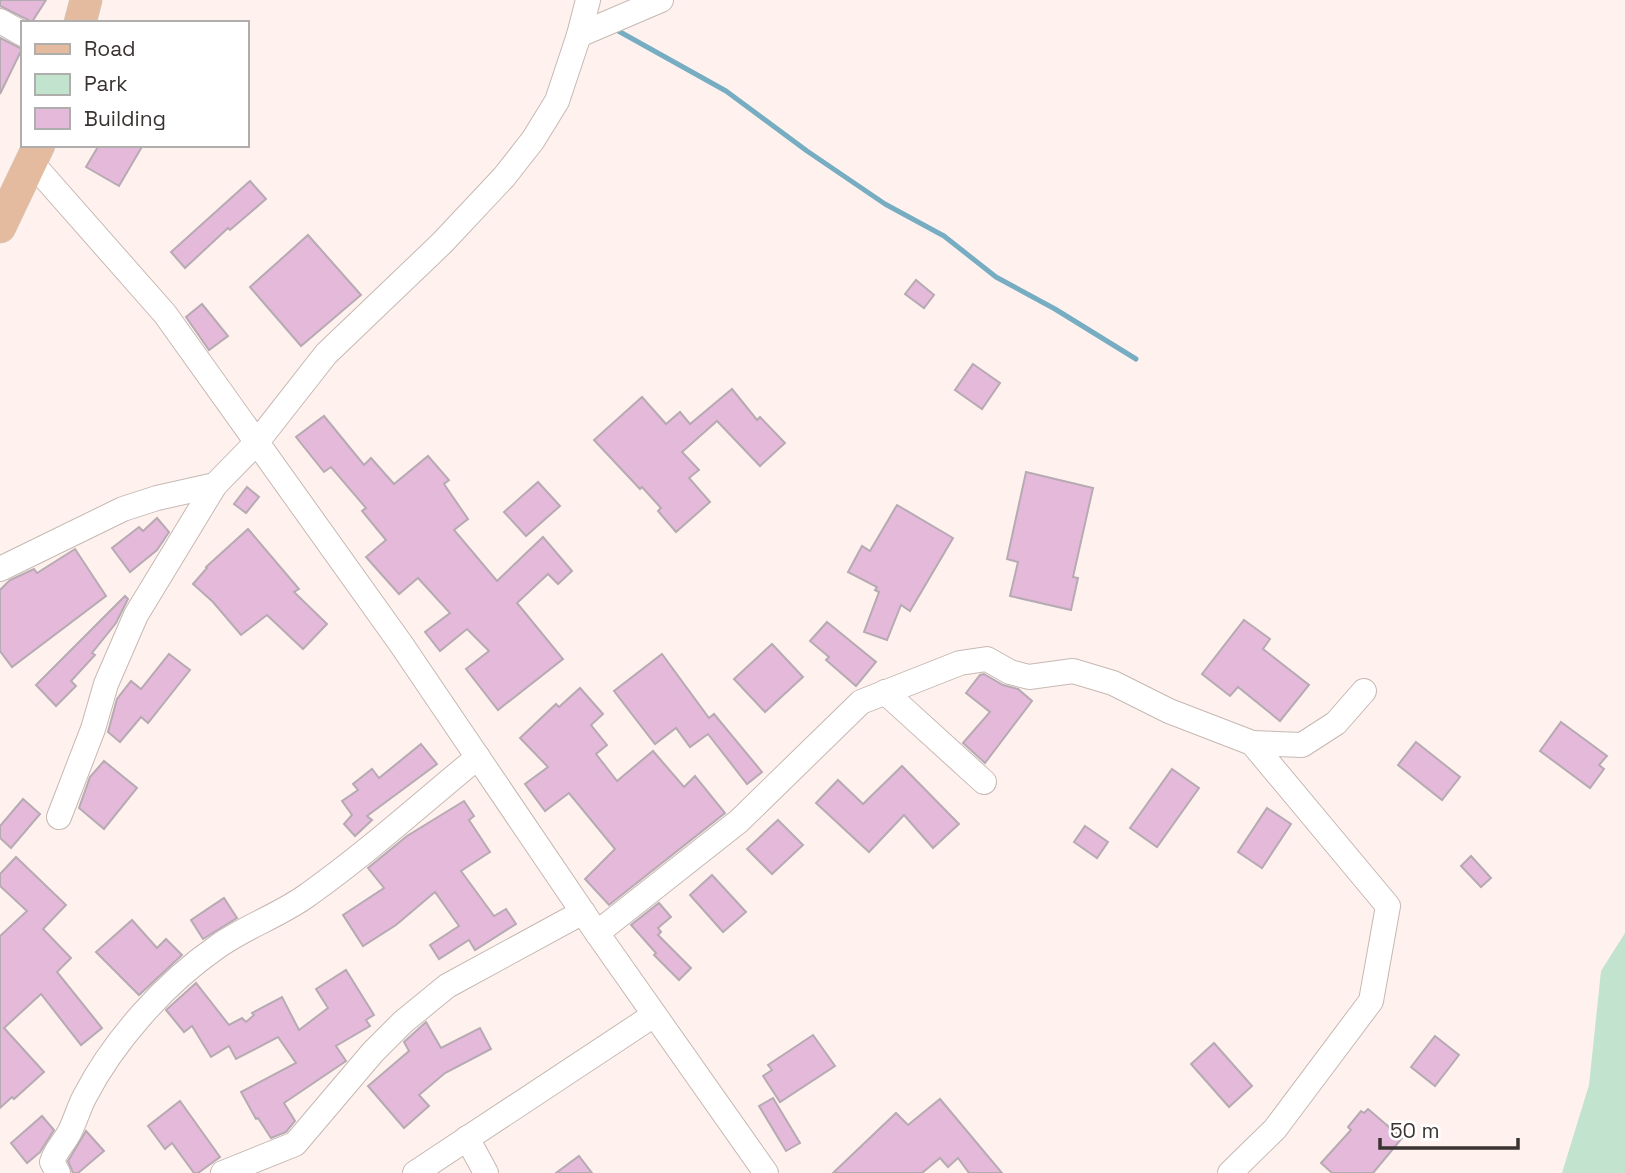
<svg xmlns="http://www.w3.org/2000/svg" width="1625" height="1173" font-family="'Space Grotesk',sans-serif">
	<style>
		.green { fill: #c2e3cd }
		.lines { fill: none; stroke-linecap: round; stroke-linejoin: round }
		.stream { stroke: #76adc2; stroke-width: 5 }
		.building { fill: #e5b9d9; stroke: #b6aab3; stroke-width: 2 }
		.minor-casing { stroke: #c6b8b3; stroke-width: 26 }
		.major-casing { stroke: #d3d2d2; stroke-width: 33 }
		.minor { stroke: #fff; stroke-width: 24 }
		.major { stroke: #e4bb9f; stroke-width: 32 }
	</style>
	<rect width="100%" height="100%" fill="#fff2ee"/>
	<path class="green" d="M1625 933V1173H1562L1589 1085 1601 971Z"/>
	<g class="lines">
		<path class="stream" d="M613 28 726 91 807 151 885 204 944 236 996 277 1055 309 1136 359"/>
	</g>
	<g class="building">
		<path d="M0 0H46L32 22 0 6Z"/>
		<path d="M0 38 22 49 0 94Z"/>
		<path d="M99 145H143L119 186 86 167Z"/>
		<path d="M250 181 266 199 230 230 228 228 185 268 171 252Z"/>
		<path d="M308 235 361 295 301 346 250 287Z"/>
		<path d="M916 280 934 295 924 308 905 294Z"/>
		<path d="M202 304 228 336 209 350 186 317Z"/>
		<path d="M973 364 1000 383 982 409 955 390Z"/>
		<path d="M732 389 757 420 760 417 785 443 760 466 717 421 682 452 699 470 689 478 710 502 676 532 658 511 661 508 642 487 640 489 594 440 642 397 666 424 680 412 690 424Z"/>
		<path d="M324 416 364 465 371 458 394 484 428 456 449 480 444 484 468 519 454 530 497 581 543 537 572 571 558 584 548 574 517 603 563 659 498 710 466 669 489 651 467 629 440 651 425 632 450 613 418 578 399 594 366 557 386 540 362 511 366 508 331 467 324 472 296 437Z"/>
		<path d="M1026 472 1093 488 1073 577 1078 578 1071 610 1010 596 1018 562 1007 559Z"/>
		<path d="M538 482 560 506 526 536 504 512Z"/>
		<path d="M247 487 259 497 246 513 234 504Z"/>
		<path d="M897 505 953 538 910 611 901 605 887 640 864 632 879 592 875 590 877 587 848 572 862 546 870 551Z"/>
		<path d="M157 518 169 532 157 550 130 572 112 548 139 527 143 531Z"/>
		<path d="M248 529 299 589 294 592 327 624 303 649 267 615 241 635 213 602 193 584 207 568 206 567Z"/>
		<path d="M75 549 106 596 12 667 0 651V590L10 580 34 569 37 573Z"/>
		<path d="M125 596 128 599 116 623 92 653 95 655 71 681 76 686 56 706 36 685Z"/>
		<path d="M1244 620 1270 639 1263 649 1309 685 1280 721 1238 687 1230 696 1202 674Z"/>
		<path d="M827 622 876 662 856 686 826 660 829 657 810 641Z"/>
		<path d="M772 644 803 677 765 712 734 679Z"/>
		<path d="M169 654 190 670 148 723 141 717 120 742 108 732 117 699 131 681 141 689Z"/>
		<path d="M662 654 709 718 714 714 762 772 747 784 708 734 690 747 676 728 655 744 614 691Z"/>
		<path d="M984 674 1003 685 1018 689 1032 701 985 763 963 743 990 712 966 693 980 675Z"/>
		<path d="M580 688 603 714 591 725 607 745 596 754 617 781 653 751 684 787 695 776 725 813 609 905 585 879 615 849 569 793 545 811 525 784 548 767 520 738 556 704 559 707Z"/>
		<path d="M1561 722 1607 756 1599 765 1604 769 1590 788 1540 751Z"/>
		<path d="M1416 742 1460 777 1442 800 1398 765Z"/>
		<path d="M421 744 437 764 367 816 372 820 355 836 344 824 352 815 342 801 358 790 353 784 372 769 379 778Z"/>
		<path d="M104 761 137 788 104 829 79 808 90 777Z"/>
		<path d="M902 766 959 824 933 848 904 815 869 852 816 803 838 780 863 804Z"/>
		<path d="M1172 769 1199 788 1157 847 1130 828Z"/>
		<path d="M23 799 40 814 11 848 0 838V826Z"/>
		<path d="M464 801 474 816 469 820 490 852 461 871 494 916 506 909 516 924 475 950 469 940 439 959 430 945 459 926 435 892 396 925 363 946 343 915 384 888 368 868 407 836Z"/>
		<path d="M1267 808 1291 824 1262 868 1238 852Z"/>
		<path d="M778 820 803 845 772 874 747 849Z"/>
		<path d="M1085 826 1108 842 1097 858 1074 842Z"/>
		<path d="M1471 856 1491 878 1481 887 1461 866Z"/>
		<path d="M16 857 66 905 43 929 71 958 57 972 102 1028 81 1045 41 994 4 1028 44 1072 14 1099 12 1097 0 1108V936L27 911 0 886V874Z"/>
		<path d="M712 875 746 912 723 932 690 895Z"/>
		<path d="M224 898 237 918 203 939 191 920Z"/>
		<path d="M659 903 671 917 658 928 661 932 658 935 691 968 679 980 654 955 656 953 631 925Z"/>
		<path d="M132 920 157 948 166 939 182 955 139 995 96 952Z"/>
		<path d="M346 970 374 1015 366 1020 370 1026 336 1046 346 1061 284 1103 295 1121 286 1132 271 1138 258 1118 256 1119 241 1092 296 1063 278 1037 236 1059 229 1046 211 1057 192 1026 184 1032 166 1010 196 983 229 1025 242 1018 246 1022 254 1015 252 1013 282 997 299 1030 328 1008 316 989Z"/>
		<path d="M426 1022 441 1048 480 1028 491 1049 445 1073 419 1095 429 1106 404 1128 368 1086 409 1051 404 1042Z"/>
		<path d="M813 1035 835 1066 780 1102 763 1076 772 1070 768 1065Z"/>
		<path d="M1435 1036 1459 1055 1435 1086 1411 1067Z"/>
		<path d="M1214 1043 1252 1086 1229 1107 1191 1064Z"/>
		<path d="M773 1098 800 1143 786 1151 759 1106Z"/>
		<path d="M940 1099 1002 1173H969L958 1158 948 1167 940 1158 922 1173H833L896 1113 908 1125Z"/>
		<path d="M180 1101 220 1157 198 1173H194L172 1143 165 1149 148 1126Z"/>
		<path d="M1368 1109 1402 1138 1373 1173H1332L1321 1163 1351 1130 1348 1127 1361 1111 1364 1113Z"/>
		<path d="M42 1116 54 1130 40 1152 27 1163 11 1143Z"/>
		<path d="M86 1131 104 1151 78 1173H73L68 1161Z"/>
		<path d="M579 1156 592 1173H556Z"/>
	</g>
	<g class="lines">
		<defs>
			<g id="minor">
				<path d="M0 21 23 34"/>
				<path d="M579 35 661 0"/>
				<path d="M32 163 165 314 401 644 597 933 766 1173"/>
				<path d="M0 569 123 509 157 498 215 485"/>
				<path d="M885 692 984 782"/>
				<path d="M1252 743 1302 745 1336 723 1364 691"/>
				<path d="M59 817 93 729 106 684 136 615 215 485 257 442 326 354 442 243 504 177 533 140 557 101 579 35 588 0"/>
				<path d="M597 933 739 821 861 702 960 663 987 659 1010 672 1029 677 1073 671 1113 683 1169 711 1252 743 1388 906 1371 1001 1275 1129 1230 1173"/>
				<path d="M467 1138 486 1173"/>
				<path d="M58 1173 52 1162C56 1149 65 1142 70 1131 76 1119 79 1107 85 1096 114 1040 165 983 217 947 246 926 281 915 309 894 368 852 422 803 478 757"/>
				<path d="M223 1173 295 1144 373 1052 403 1022 447 986 583 912"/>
				<path d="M415 1173 654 1015"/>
			</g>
			<g id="major">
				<path d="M80 23 86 0"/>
				<path d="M0 227 39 145"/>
			</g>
		</defs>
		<use href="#minor" class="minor-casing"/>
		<use href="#major" class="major-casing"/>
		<use href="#minor" class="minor"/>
		<use href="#major" class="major"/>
	</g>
	<rect x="21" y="21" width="228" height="126" fill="#ffffff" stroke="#b0adad" stroke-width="2"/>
	<rect x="35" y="44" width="35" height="10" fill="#e4bb9f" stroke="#b0adad" stroke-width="2"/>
	<text x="84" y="56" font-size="21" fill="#393331">Road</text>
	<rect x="35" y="74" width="35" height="21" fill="#c2e3cd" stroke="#b0adad" stroke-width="2"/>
	<text x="84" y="91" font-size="21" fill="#393331">Park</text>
	<rect x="35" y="108" width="35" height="21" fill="#e5b9d9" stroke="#b0adad" stroke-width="2"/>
	<text x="84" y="126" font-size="21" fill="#393331">Building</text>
	<path d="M1380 1138v10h138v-10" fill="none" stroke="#393331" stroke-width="3.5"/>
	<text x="1390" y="1138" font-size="21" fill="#393331" stroke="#ffffff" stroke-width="5" paint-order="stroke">50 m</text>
</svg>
